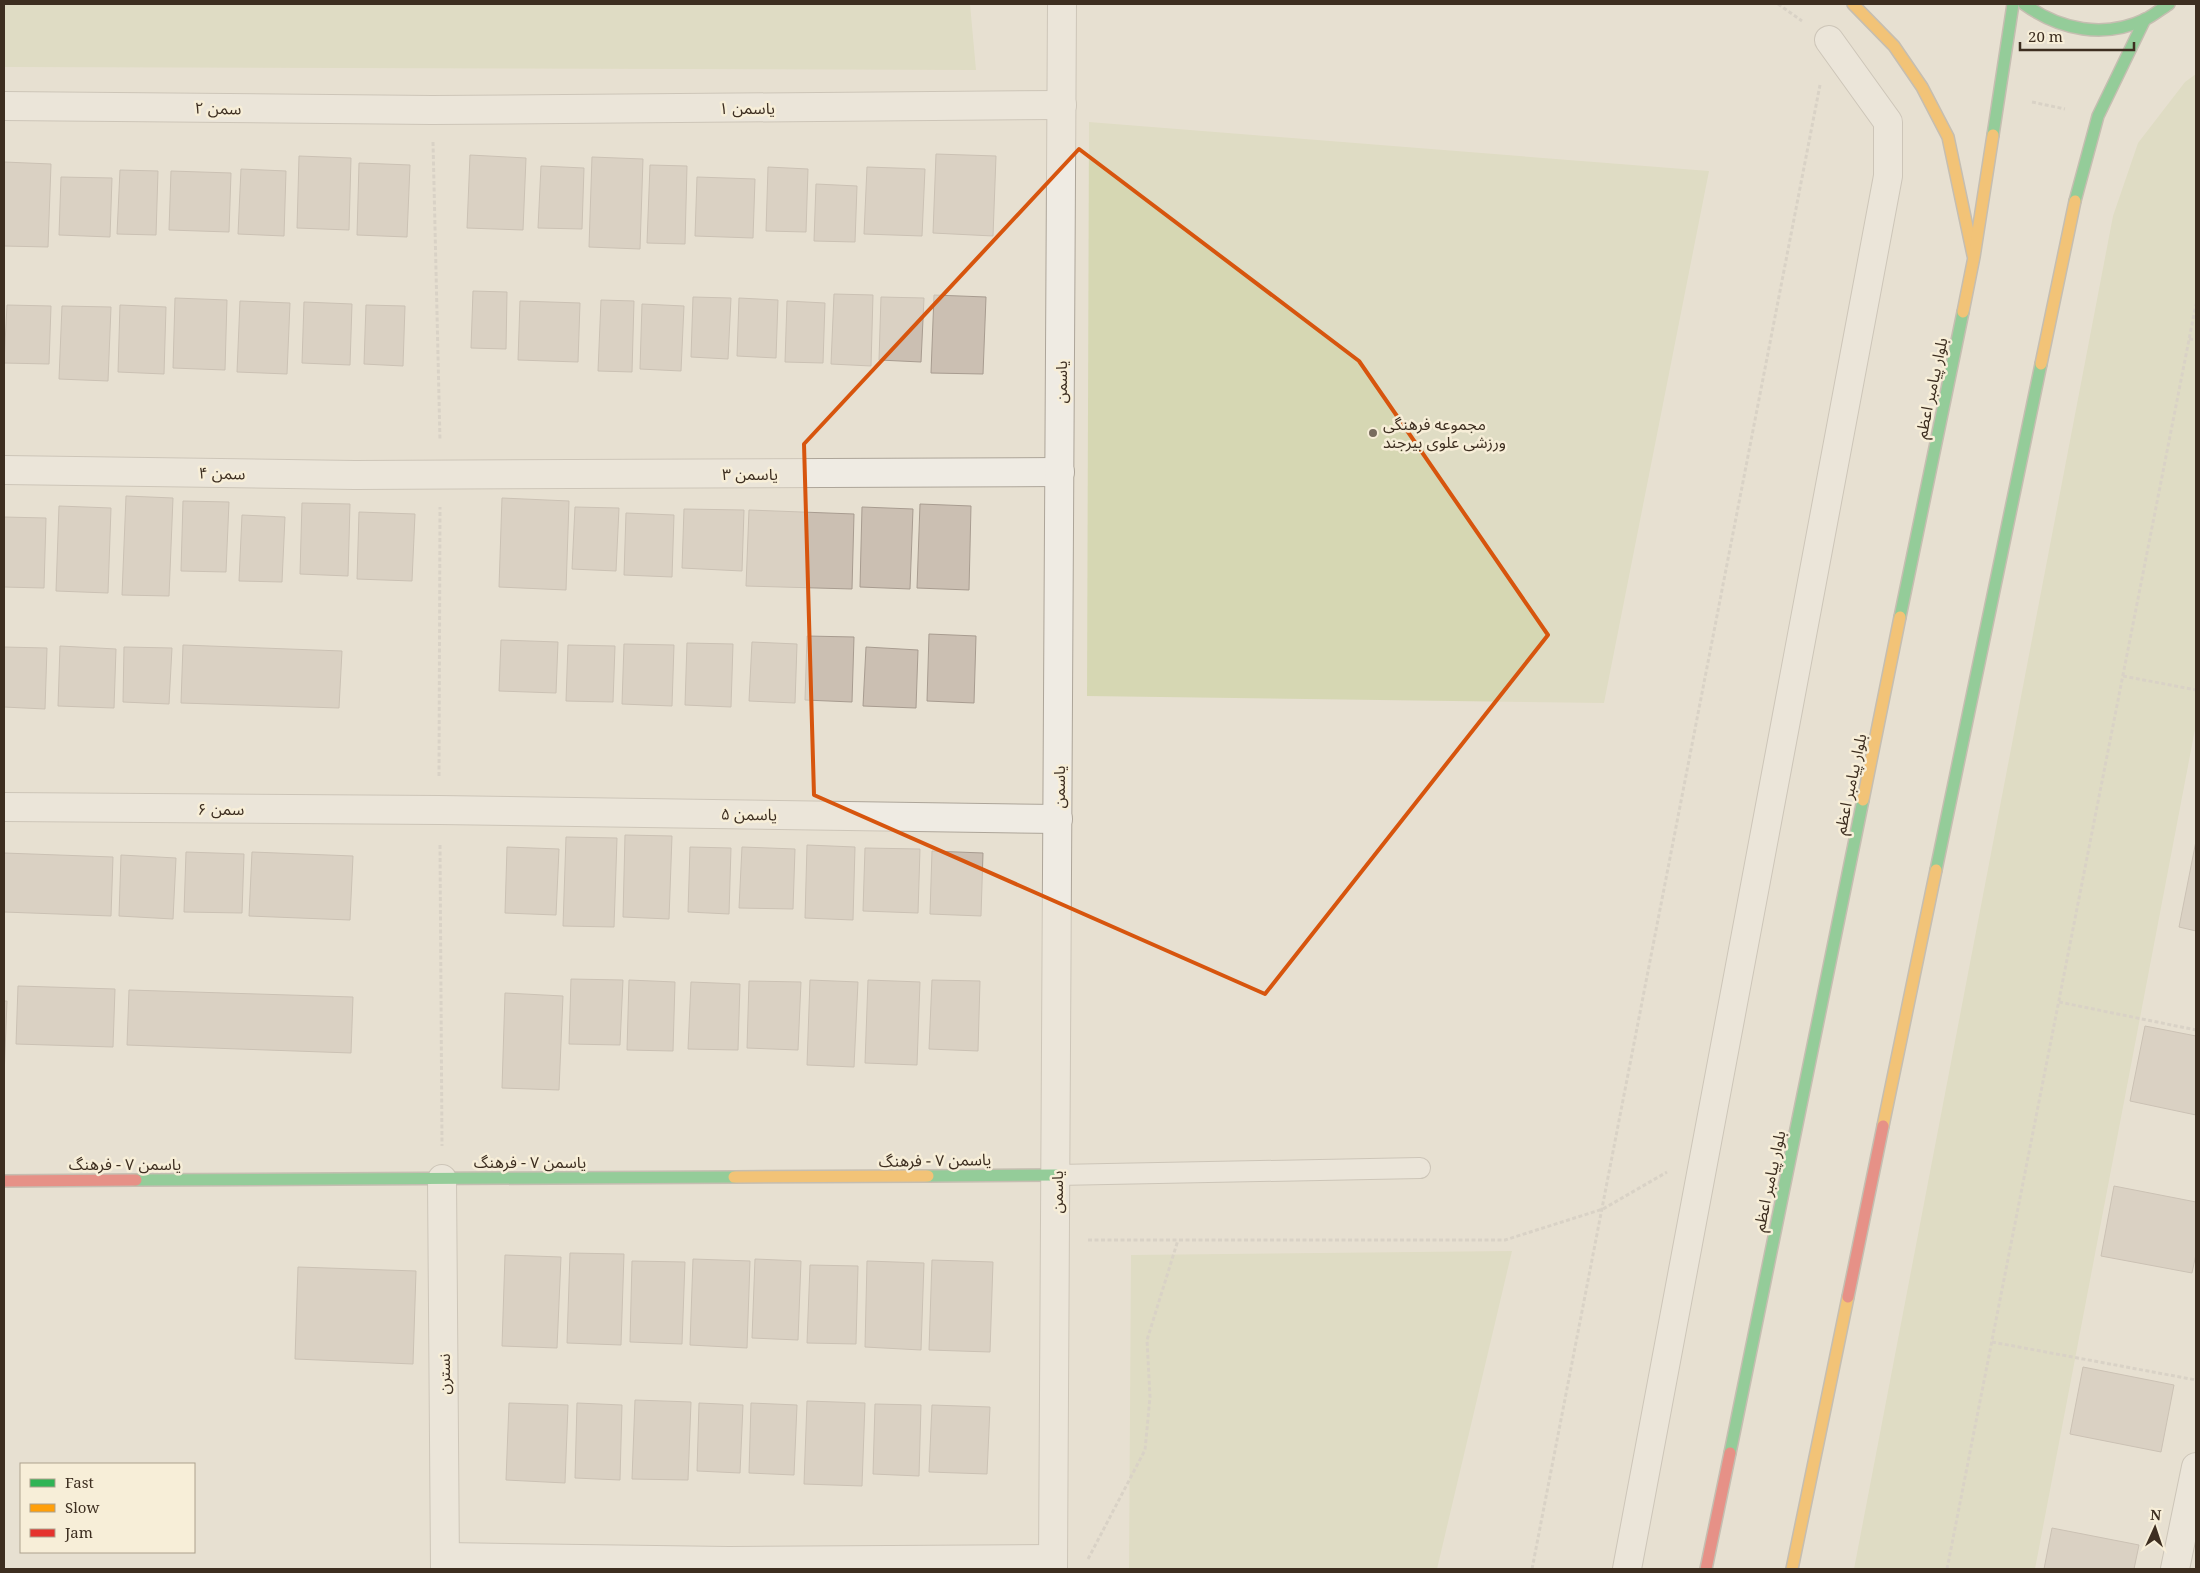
<svg xmlns="http://www.w3.org/2000/svg" width="2200" height="1573" font-family="'Noto Serif','Noto Sans Arabic',serif">
	<style>
		.green { fill: #d6d7b3 }
		.building { fill: #cbbfb2; stroke: #a89c90 }
		.lines { fill: none; stroke-linecap: round; stroke-linejoin: round }
		.lane-casing { stroke: #ada599; stroke-width: 22 }
		.street-casing { stroke: #ada599; stroke-width: 30 }
		.fast-casing { stroke: #9c958a; stroke-width: 14 }
		.slow-casing { stroke: #9c958a; stroke-width: 14 }
		.jam-casing { stroke: #9c958a; stroke-width: 14 }
		.path { stroke: #c8c2b9; stroke-width: 3; stroke-dasharray: 4 2.5; stroke-linecap: butt }
		.lane { stroke: #efebe3; stroke-width: 20 }
		.street { stroke: #efebe3; stroke-width: 28 }
		.fast { stroke: #30b455; stroke-width: 11 }
		.slow { stroke: #ff9f0a; stroke-width: 11 }
		.jam { stroke: #e5322d; stroke-width: 11 }
		.marked { fill: none; stroke: #d7550e; stroke-width: 4; stroke-linejoin: round }
		.poi-dot { fill: #786c5e; stroke: #f7eed8; stroke-width: 2 }
		.labels { text-anchor: middle; dominant-baseline: central; stroke-width: 5; stroke-linejoin: round; paint-order: stroke }
		.street-label { font-size: 16px; fill: #3d2e20; stroke: #f7eed8 }
		.poi-label { font-size: 16px; fill: #3d2e20; stroke: #f7eed8; text-anchor: start }
	</style>
	<rect width="100%" height="100%" fill="#e7e0d1"/>
	<g class="green">
		<path d="M4 4H970L976 70 4 67Z"/>
		<path d="M2196 74V724L2035 1569H1854L2113 216 2138 143 2185 82Z"/>
		<path d="M1089 122 1709 171 1604 703 1087 696Z"/>
		<path d="M1512 1251 1437 1569H1129L1131 1255Z"/>
	</g>
	<g class="building">
		<path d="M936 154 996 156 993 236 933 233Z"/>
		<path d="M470 155 526 158 523 230 467 228Z"/>
		<path d="M299 156 351 158 349 230 297 228Z"/>
		<path d="M592 157 643 159 640 249 589 247Z"/>
		<path d="M4 162 51 164 48 247 4 246Z"/>
		<path d="M359 163 410 165 407 237 357 235Z"/>
		<path d="M650 165 687 166 685 244 647 243Z"/>
		<path d="M541 166 584 168 582 229 538 228Z"/>
		<path d="M768 167 808 169 806 232 766 231Z"/>
		<path d="M867 167 925 169 922 236 864 234Z"/>
		<path d="M241 169 286 171 284 236 238 234Z"/>
		<path d="M120 170 158 171 156 235 117 234Z"/>
		<path d="M171 171 231 173 229 232 169 230Z"/>
		<path d="M61 177 112 178 110 237 59 235Z"/>
		<path d="M697 177 755 179 753 238 695 236Z"/>
		<path d="M816 184 857 186 855 242 814 241Z"/>
		<path d="M473 291 507 292 506 349 471 348Z"/>
		<path d="M834 294 873 295 871 366 831 364Z"/>
		<path d="M934 295 986 297 983 374 931 373Z"/>
		<path d="M693 297 731 298 728 359 691 357Z"/>
		<path d="M881 297 924 298 921 362 879 360Z"/>
		<path d="M175 298 227 300 225 370 173 368Z"/>
		<path d="M739 298 778 300 776 358 737 356Z"/>
		<path d="M601 300 634 301 632 372 598 371Z"/>
		<path d="M240 301 290 303 287 374 237 372Z"/>
		<path d="M520 301 580 303 578 362 518 360Z"/>
		<path d="M787 301 825 303 823 363 785 362Z"/>
		<path d="M304 302 352 304 350 365 302 363Z"/>
		<path d="M642 304 684 306 681 371 640 369Z"/>
		<path d="M7 305 51 306 49 364 4 363Z"/>
		<path d="M120 305 166 307 164 374 118 372Z"/>
		<path d="M366 305 405 306 403 366 364 364Z"/>
		<path d="M62 306 111 307 108 381 59 379Z"/>
		<path d="M126 496 173 498 169 596 122 595Z"/>
		<path d="M502 498 569 501 566 590 499 587Z"/>
		<path d="M183 501 229 502 226 572 181 571Z"/>
		<path d="M302 503 350 504 348 576 300 574Z"/>
		<path d="M920 504 971 506 969 590 917 588Z"/>
		<path d="M59 506 111 508 108 593 56 591Z"/>
		<path d="M575 507 619 508 616 571 572 569Z"/>
		<path d="M862 507 913 509 910 589 860 587Z"/>
		<path d="M684 509 744 510 742 571 682 568Z"/>
		<path d="M749 510 854 514 852 589 746 586Z"/>
		<path d="M359 512 415 514 412 581 357 579Z"/>
		<path d="M626 513 674 515 672 577 624 575Z"/>
		<path d="M242 515 285 517 282 582 239 581Z"/>
		<path d="M4 517 46 518 44 588 4 587Z"/>
		<path d="M929 634 976 636 974 703 927 701Z"/>
		<path d="M807 636 854 637 852 702 805 700Z"/>
		<path d="M501 640 558 642 556 693 499 691Z"/>
		<path d="M752 642 797 644 795 703 749 701Z"/>
		<path d="M687 643 733 644 731 707 685 705Z"/>
		<path d="M624 644 674 645 672 706 622 704Z"/>
		<path d="M183 645 342 651 339 708 181 703Z"/>
		<path d="M568 645 615 646 613 702 566 701Z"/>
		<path d="M60 646 116 649 114 708 58 706Z"/>
		<path d="M4 647 47 648 45 709 4 707Z"/>
		<path d="M124 647 172 648 169 704 123 702Z"/>
		<path d="M866 647 918 650 916 708 863 706Z"/>
		<path d="M625 835 672 836 669 919 623 917Z"/>
		<path d="M566 837 617 838 614 927 563 926Z"/>
		<path d="M2196 841V931L2179 927Z"/>
		<path d="M807 845 855 847 853 920 805 918Z"/>
		<path d="M507 847 559 849 556 915 505 913Z"/>
		<path d="M690 847 731 848 729 914 688 912Z"/>
		<path d="M742 847 795 849 793 909 739 908Z"/>
		<path d="M865 848 920 849 918 913 863 911Z"/>
		<path d="M932 851 983 853 981 916 930 914Z"/>
		<path d="M186 852 244 854 242 913 184 912Z"/>
		<path d="M252 852 353 856 350 920 249 916Z"/>
		<path d="M4 853 113 857 111 916 4 912Z"/>
		<path d="M121 855 176 858 173 919 119 916Z"/>
		<path d="M571 979 623 980 620 1045 569 1044Z"/>
		<path d="M629 980 675 982 673 1051 627 1050Z"/>
		<path d="M810 980 858 982 854 1067 807 1065Z"/>
		<path d="M868 980 920 982 917 1065 865 1063Z"/>
		<path d="M932 980 980 981 978 1051 929 1049Z"/>
		<path d="M749 981 801 982 798 1050 747 1048Z"/>
		<path d="M691 982 740 984 738 1050 688 1049Z"/>
		<path d="M18 986 115 989 113 1047 16 1044Z"/>
		<path d="M129 990 353 997 351 1053 127 1045Z"/>
		<path d="M505 993 563 996 559 1090 502 1088Z"/>
		<path d="M4 1001H7L4 1077Z"/>
		<path d="M2145 1026 2196 1036V1115L2130 1101Z"/>
		<path d="M2114 1186 2196 1202V1254L2192 1273 2101 1256Z"/>
		<path d="M570 1253 624 1254 621 1345 567 1343Z"/>
		<path d="M505 1255 561 1257 557 1348 502 1346Z"/>
		<path d="M693 1259 750 1261 747 1348 690 1345Z"/>
		<path d="M755 1259 801 1261 798 1340 752 1338Z"/>
		<path d="M932 1260 993 1262 990 1352 929 1350Z"/>
		<path d="M632 1261 685 1262 682 1344 630 1342Z"/>
		<path d="M867 1261 924 1263 921 1350 865 1347Z"/>
		<path d="M810 1265 858 1266 856 1344 807 1343Z"/>
		<path d="M298 1267 416 1271 413 1364 295 1359Z"/>
		<path d="M2083 1367 2174 1385 2161 1452 2070 1434Z"/>
		<path d="M635 1400 691 1402 688 1480 632 1479Z"/>
		<path d="M807 1401 865 1403 862 1486 804 1484Z"/>
		<path d="M509 1403 568 1405 565 1483 506 1480Z"/>
		<path d="M577 1403 622 1405 620 1480 575 1478Z"/>
		<path d="M699 1403 743 1405 740 1473 697 1471Z"/>
		<path d="M751 1403 797 1405 794 1475 749 1473Z"/>
		<path d="M875 1404 921 1405 919 1476 873 1474Z"/>
		<path d="M932 1405 990 1407 987 1474 929 1472Z"/>
		<path d="M2052 1528 2139 1545 2134 1569H2044Z"/>
	</g>
	<g class="lines">
		<defs>
			<path id="lane" d="M1057 1175 1420 1168"/>
			<g id="street">
				<path d="M4 106 432 110 1062 105"/>
				<path d="M4 470 355 475 1060 472"/>
				<path d="M4 807 439 810 1058 819"/>
				<path d="M442 1179 445 1569"/>
				<path d="M445 1557 729 1561 1053 1559"/>
				<path d="M1053 1569 1062 4"/>
				<path d="M1627 1569 1888 176V122L1829 40"/>
				<path d="M2175 1569 2196 1467"/>
			</g>
			<g id="fast">
				<path d="M2024 4C2060 30 2104 39 2146 19 2154 15 2161 9 2169 4"/>
				<path d="M1993 135 2013 4"/>
				<path d="M2075 201 2098 116 2145 19"/>
				<path d="M1900 617 1963 312"/>
				<path d="M1936 870 2041 364"/>
				<path d="M928 1176 1057 1175"/>
				<path d="M136 1180 734 1177"/>
				<path d="M1730 1453 1863 800"/>
			</g>
			<g id="slow">
				<path d="M1853 4 1894 46 1922 87 1948 137 1973 255"/>
				<path d="M1963 312 1974 257 1993 135"/>
				<path d="M2041 364 2075 201"/>
				<path d="M1863 800 1900 617"/>
				<path d="M1883 1126 1936 870"/>
				<path d="M734 1177 928 1176"/>
				<path d="M1792 1569 1848 1297"/>
			</g>
			<g id="jam">
				<path d="M4 1181 136 1180"/>
				<path d="M1848 1297 1883 1126"/>
				<path d="M1706 1569 1730 1453"/>
			</g>
		</defs>
		<use href="#lane" class="lane-casing"/>
		<use href="#street" class="street-casing"/>
		<use href="#fast" class="fast-casing"/>
		<use href="#slow" class="slow-casing"/>
		<use href="#jam" class="jam-casing"/>
		<g class="path">
			<path d="M1778 4 1802 21"/>
			<path d="M2032 102 2065 109"/>
			<path d="M433 142 440 441"/>
			<path d="M2189 339 2196 340"/>
			<path d="M2123 676 2196 690"/>
			<path d="M439 776 440 507"/>
			<path d="M440 845 442 1146"/>
			<path d="M2059 1002 2196 1030"/>
			<path d="M1088 1240H1505L1603 1209 1667 1172"/>
			<path d="M1992 1342 2196 1380"/>
			<path d="M1088 1559 1145 1450 1150 1397 1147 1340 1178 1240"/>
			<path d="M1532 1569 1820 85"/>
			<path d="M1947 1569 2196 304"/>
		</g>
		<use href="#lane" class="lane"/>
		<use href="#street" class="street"/>
		<use href="#fast" class="fast"/>
		<use href="#slow" class="slow"/>
		<use href="#jam" class="jam"/>
	</g>
	<path d="M0 0H2200V1573H0ZM1079 149 1359 361 1548 635 1265 994 814 795 804 444Z" fill="#e7e0d1" fill-opacity=".55" fill-rule="evenodd"/>
	<path class="marked" d="M1079 149 1359 361 1548 635 1265 994 814 795 804 444Z"/>
	<circle class="poi-dot" cx="1373" cy="433" r="5"/>
	<g class="labels">
		<g class="street-label">
			<text transform="translate(218 108) rotate(1)">سمن ۲</text>
			<text x="747" y="108">یاسمن ۱</text>
			<text transform="translate(1061 382) rotate(-90)">یاسمن</text>
			<text transform="translate(1931 388) rotate(-78)">بلوار پیامبر اعظم</text>
			<text transform="translate(222 473) rotate(1)">سمن ۴</text>
			<text x="750" y="474">یاسمن ۳</text>
			<text transform="translate(1850 784) rotate(-78)">بلوار پیامبر اعظم</text>
			<text transform="translate(1059 787) rotate(-90)">یاسمن</text>
			<text x="221" y="809">سمن ۶</text>
			<text transform="translate(749 814) rotate(1)">یاسمن ۵</text>
			<text transform="translate(935 1160) rotate(-1)">یاسمن ۷ - فرهنگ</text>
			<text x="530" y="1162">یاسمن ۷ - فرهنگ</text>
			<text x="125" y="1164">یاسمن ۷ - فرهنگ</text>
			<text transform="translate(1769 1181) rotate(-78)">بلوار پیامبر اعظم</text>
			<text transform="translate(1057 1192) rotate(-90)">یاسمن</text>
			<text transform="translate(444 1374) rotate(-90)">نسترن</text>
		</g>
		<g class="poi-label">
			<text x="1383" y="424">مجموعه فرهنگی<tspan x="1383" dy="18">ورزشی علوی بیرجند</tspan></text>
		</g>
	</g>
	<rect width="2200" height="1573" fill="none" stroke="#3d2e20" stroke-width="10"/>
	<rect x="20" y="1463" width="175" height="90" fill="#f7eed8" stroke="#ada18e"/>
	<rect x="30" y="1479" width="25" height="8" fill="#30b455" stroke="#ada18e"/>
	<text x="65" y="1488" font-size="15" fill="#3d2e20">Fast</text>
	<rect x="30" y="1504" width="25" height="8" fill="#ff9f0a" stroke="#ada18e"/>
	<text x="65" y="1513" font-size="15" fill="#3d2e20">Slow</text>
	<rect x="30" y="1529" width="25" height="8" fill="#e5322d" stroke="#ada18e"/>
	<text x="65" y="1538" font-size="15" fill="#3d2e20">Jam</text>
	<g transform="translate(2155 1528) rotate(3)" stroke="#f7eed8" stroke-width="4" paint-order="stroke">
	<path d="M0-4L9 19L0 12L-9 19Z" fill="#3d2e20"/>
	<text y="-8" font-size="14" font-weight="bold" text-anchor="middle" fill="#3d2e20">N</text>
	</g>
	<path d="M2020 42v8h114v-8" fill="none" stroke="#3d2e20" stroke-width="2.5"/>
	<text x="2028" y="42" font-size="15" fill="#3d2e20" stroke="#f7eed8" stroke-width="4" paint-order="stroke">20 m</text>
</svg>
